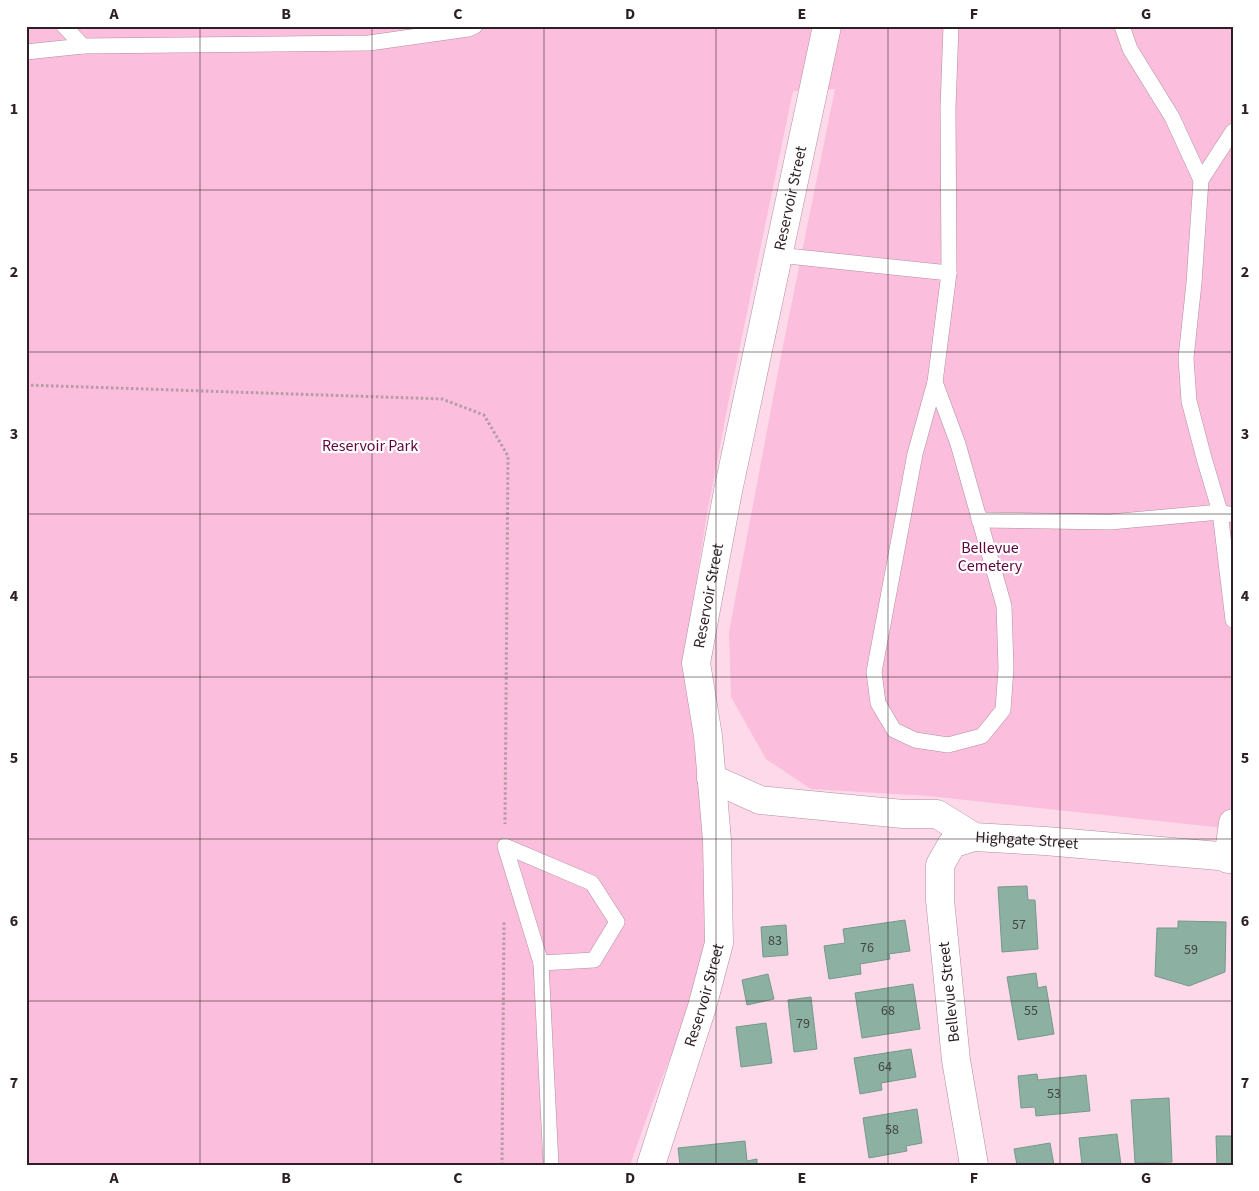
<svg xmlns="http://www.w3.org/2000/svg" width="1259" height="1191" font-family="'Source Sans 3',sans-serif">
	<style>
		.green { fill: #fbbedc }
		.building { fill: #8cb1a2; stroke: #75998a }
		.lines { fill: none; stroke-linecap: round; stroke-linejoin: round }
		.service-casing { stroke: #b08f9f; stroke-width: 16 }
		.minor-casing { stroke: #b08f9f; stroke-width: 29 }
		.path { stroke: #b79aa8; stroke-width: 3; stroke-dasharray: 2.5 2.5; stroke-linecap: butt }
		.service { stroke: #fff; stroke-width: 15 }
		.minor { stroke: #fff; stroke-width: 28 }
		.grid { fill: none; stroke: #2c1f26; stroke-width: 1; stroke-opacity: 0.55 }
		.labels { text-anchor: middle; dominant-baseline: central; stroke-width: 4.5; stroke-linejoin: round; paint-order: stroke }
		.number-label { font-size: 14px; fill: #444445 }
		.street-label { font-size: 16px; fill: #2c1f26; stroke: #fff }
		.park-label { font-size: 16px; fill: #600440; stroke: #fff }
		.neatline { fill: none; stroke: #2c1f26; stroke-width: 2 }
		.grid-label { font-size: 16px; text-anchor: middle; font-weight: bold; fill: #2c1f26 }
	</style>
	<rect width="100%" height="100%" fill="#fdd9ea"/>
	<path class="green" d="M26 26H1233V829L929 796 811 789 766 759 731 697 729 632 782 351 835 89 793 91 728 404 706 520 687 639 712 856 708 918 701 969 686 1017 650 1109 630 1165H26Z"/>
	<g class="building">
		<path d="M1027 886 1028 900H1035L1038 949 1002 952 998 887Z"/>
		<path d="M905 920 910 951 889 954 890 959 860 964 861 974 829 979 824 946 845 943 843 929Z"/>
		<path d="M1178 921 1226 922 1225 972 1189 986 1155 976 1157 928H1178Z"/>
		<path d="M786 925 788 955 763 957 761 927Z"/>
		<path d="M1036 973 1038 988 1046 986 1054 1034 1018 1040 1007 977Z"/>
		<path d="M768 974 774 999 747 1005 742 980Z"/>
		<path d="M913 984 920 1029 862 1038 855 993Z"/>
		<path d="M811 997 817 1049 794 1052 788 1000Z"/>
		<path d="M766 1023 772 1063 741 1067 736 1027Z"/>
		<path d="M911 1049 916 1077 881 1083 882 1090 860 1094 854 1058Z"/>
		<path d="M1037 1074 1038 1080 1086 1075 1090 1111 1036 1116 1035 1107 1021 1108 1018 1076Z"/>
		<path d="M1169 1098 1172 1162 1135 1163 1131 1100Z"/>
		<path d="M917 1109 922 1143 906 1146 907 1151 869 1158 863 1118Z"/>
		<path d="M1117 1134 1121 1165H1082L1079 1138Z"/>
		<path d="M1216 1136H1233V1165H1217Z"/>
		<path d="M745 1141 747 1161 757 1159V1165H680L678 1148Z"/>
		<path d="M1050 1143 1054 1165H1017L1014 1149Z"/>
	</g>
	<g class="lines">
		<defs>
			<g id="service">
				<path d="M64 26 83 46"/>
				<path d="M1122 26 1130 49 1172 117 1201 180 1194 283 1186 358 1189 401 1204 458 1220 512 1233 515"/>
				<path d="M26 52 83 46 369 43 468 29 475 26"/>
				<path d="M1201 180 1233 131"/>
				<path d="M778 255 949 273"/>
				<path d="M935 382 958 444 1004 606 1006 668 1003 710 982 736 948 745 915 740 894 730 878 703 874 672 915 454Z"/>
				<path d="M935 382 949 273 948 108 951 26"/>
				<path d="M979 520 1110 522 1220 512 1233 620"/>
				<path d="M505 846 592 883 617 922 594 960 541 963Z"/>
				<path d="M541 963 551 1165"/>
			</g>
			<g id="minor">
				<path id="s1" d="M711 778 760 800 903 814H937L974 837 1045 841 1219 856 1233 859"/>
				<path d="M1228 859 1233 823"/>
				<path id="s2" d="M651 1165 702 1007 719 943 717 840 708 736 696 663 728 491 827 26"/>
				<path d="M974 1165 956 1060 940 900V865L952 844 974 837"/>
			</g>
		</defs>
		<use href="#service" class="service-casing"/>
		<use href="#minor" class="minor-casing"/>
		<g class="path">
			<path d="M26 385 442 399 484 415 508 456 505 824"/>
			<path d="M502 1165 504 921"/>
		</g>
		<use href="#service" class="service"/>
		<use href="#minor" class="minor"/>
	</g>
	<path class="grid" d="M200 26V1165M372 26V1165M544 26V1165M716 26V1165M888 26V1165M1060 26V1165M26 190H1233M26 352H1233M26 514H1233M26 677H1233M26 839H1233M26 1001H1233"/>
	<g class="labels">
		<g class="number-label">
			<text x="1019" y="925">57</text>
			<text x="775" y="941">83</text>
			<text x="867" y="948">76</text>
			<text x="1191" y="950">59</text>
			<text x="888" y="1011">68</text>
			<text x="1031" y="1011">55</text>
			<text x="803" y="1024">79</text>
			<text x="885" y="1067">64</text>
			<text x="1054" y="1094">53</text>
			<text x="892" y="1130">58</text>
		</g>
		<g class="street-label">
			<text stroke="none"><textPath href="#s2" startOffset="988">Reservoir Street</textPath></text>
			<text stroke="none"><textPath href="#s2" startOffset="582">Reservoir Street</textPath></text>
			<text stroke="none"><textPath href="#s1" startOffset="328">Highgate Street</textPath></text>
			<text transform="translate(949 992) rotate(-96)">Bellevue Street</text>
			<text stroke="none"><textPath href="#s2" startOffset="178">Reservoir Street</textPath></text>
		</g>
		<g class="park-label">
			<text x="370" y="446">Reservoir Park</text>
			<text x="990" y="548">Bellevue<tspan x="990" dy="18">Cemetery</tspan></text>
		</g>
	</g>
	<rect width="1259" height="1191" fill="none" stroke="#ffffff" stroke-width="55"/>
	<rect x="28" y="28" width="1204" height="1136" class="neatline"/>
	<g class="grid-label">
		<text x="114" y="19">A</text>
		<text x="286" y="19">B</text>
		<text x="458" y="19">C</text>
		<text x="630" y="19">D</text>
		<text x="802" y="19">E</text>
		<text x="974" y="19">F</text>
		<text x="1146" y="19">G</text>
		<text x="14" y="114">1</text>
		<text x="1245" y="114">1</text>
		<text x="14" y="277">2</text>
		<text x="1245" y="277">2</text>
		<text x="14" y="439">3</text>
		<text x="1245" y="439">3</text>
		<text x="14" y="601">4</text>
		<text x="1245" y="601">4</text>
		<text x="14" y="763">5</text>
		<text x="1245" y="763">5</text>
		<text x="14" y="926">6</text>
		<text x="1245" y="926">6</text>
		<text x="14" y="1088">7</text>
		<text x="1245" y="1088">7</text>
		<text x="114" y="1183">A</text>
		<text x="286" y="1183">B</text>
		<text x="458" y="1183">C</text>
		<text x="630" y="1183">D</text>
		<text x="802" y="1183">E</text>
		<text x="974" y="1183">F</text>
		<text x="1146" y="1183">G</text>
	</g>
</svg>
